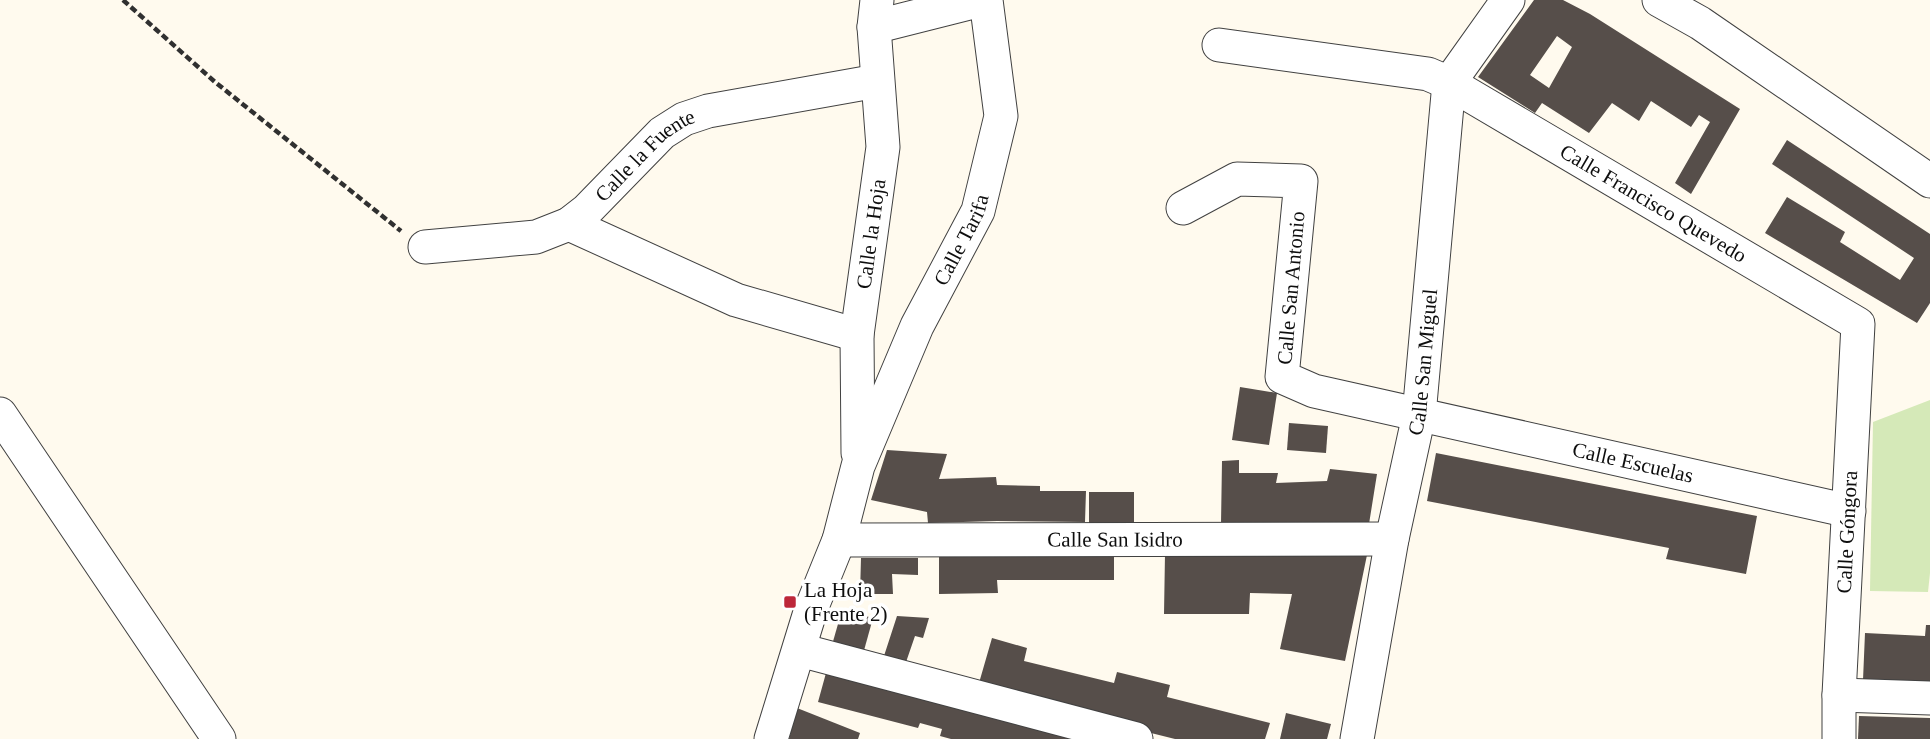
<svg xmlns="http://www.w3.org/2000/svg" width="1930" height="739" font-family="'Times New Roman',serif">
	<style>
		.green { fill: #d5e9b8 }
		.building { fill: #564e4a; fill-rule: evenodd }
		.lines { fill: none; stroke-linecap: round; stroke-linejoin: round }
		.street-casing { stroke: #414141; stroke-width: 35 }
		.path { stroke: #303030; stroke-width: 4.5; stroke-dasharray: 7 3.5; stroke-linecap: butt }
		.street { stroke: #fff; stroke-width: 33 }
		.poi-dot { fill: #bd273a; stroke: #fff; stroke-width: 2.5 }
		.labels { text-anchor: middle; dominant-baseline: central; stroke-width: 7; stroke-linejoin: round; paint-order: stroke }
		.street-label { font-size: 21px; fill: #0e0e0e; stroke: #fff }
		.poi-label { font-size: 21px; fill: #0e0e0e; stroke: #fff; text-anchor: start }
	</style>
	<rect width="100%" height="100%" fill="#fffaee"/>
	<path class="green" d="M1930 400V573L1928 592 1870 591 1873 422Z"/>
	<g class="building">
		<path d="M1534 0H1563L1590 14 1740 109 1691 194 1675 183 1710 122 1699 115 1691 127 1651 101 1639 121 1612 103 1589 133 1542 103 1535 113 1478 77ZM1557 36 1572 47 1549 88 1530 75Z"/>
		<path d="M1787 140 1930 234V303L1917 323 1765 233 1787 197 1845 232 1840 242 1900 280 1914 258 1772 164Z"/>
		<path d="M1240 387 1277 393 1269 445 1232 440Z"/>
		<path d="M1289 423 1328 426 1326 453 1287 450Z"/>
		<path d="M887 450 947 454 939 479 996 477 997 485 1040 486V491H1086L1085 522 997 521 928 523 927 512 871 500Z"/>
		<path d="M1436 453 1757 516 1746 574 1666 559 1669 548 1427 501Z"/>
		<path d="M1239 460V473H1278L1276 483 1327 481 1330 469 1377 474 1369 524H1221L1222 461Z"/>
		<rect x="1089" y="492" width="45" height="31"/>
		<path d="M1165 554 1367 555 1345 661 1280 649 1292 594 1250 593 1249 614H1164Z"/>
		<path d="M1114 555V580H997L998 593 939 594V557Z"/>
		<path d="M861 558H918V575L892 574 893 594H860Z"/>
		<path d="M842 610 873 618 863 654 832 645Z"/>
		<path d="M897 616 929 618 923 638 915 636 905 665 883 659Z"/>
		<path d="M1926 625H1930V684L1863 680 1865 633 1925 636Z"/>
		<path d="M992 638 1027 648 1024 661 1114 683 1117 672 1170 685 1167 697 1270 723 1265 739H1175L1103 721 979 683Z"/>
		<path d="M826 673 1071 739H951L940 736 942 729 920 723 918 728 818 702Z"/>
		<path d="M797 708 860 733 858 739H789Z"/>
		<path d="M1286 713 1331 724 1327 739H1280Z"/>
		<path d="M1859 716 1930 718V739H1858Z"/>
	</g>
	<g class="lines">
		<defs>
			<g id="street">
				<path d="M1659 0 1700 23 1930 181"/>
				<path d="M874 27 981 0"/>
				<path id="s1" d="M1219 45 1428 74 1449 83 1858 324 1839 695V739"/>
				<path id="s2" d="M1183 208 1237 179 1301 181 1282 377 1314 391 1849 511"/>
				<path d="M569 224 736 300 857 335"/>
				<path id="s3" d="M425 247 536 237 569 224 587 210 662 133 684 119 708 111 877 81"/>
				<path d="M0 414 219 739"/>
				<path id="s4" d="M858 453 857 335 883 147 874 27 877 0"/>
				<path id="s5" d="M839 540 1392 539"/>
				<path d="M800 650 1136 739"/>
				<path d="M1839 695 1930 698"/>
				<path id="s6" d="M771 739 811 609 839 540 858 466 917 326 978 211 1001 116 986 0"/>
				<path id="s7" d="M1357 739 1392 539 1419 415 1449 83 1508 0"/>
			</g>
		</defs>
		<use href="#street" class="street-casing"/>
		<path class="path" d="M123 0 215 82 401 231"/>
		<use href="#street" class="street"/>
	</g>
	<rect class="poi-dot" x="783" y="595" width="14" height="14" rx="3.5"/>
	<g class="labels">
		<g class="street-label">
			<text stroke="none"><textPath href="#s3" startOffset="250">Calle la Fuente</textPath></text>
			<text stroke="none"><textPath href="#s1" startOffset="471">Calle Francisco Quevedo</textPath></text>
			<text stroke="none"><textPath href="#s4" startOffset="220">Calle la Hoja</textPath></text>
			<text stroke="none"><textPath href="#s6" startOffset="536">Calle Tarifa</textPath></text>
			<text transform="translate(1291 288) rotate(-85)">Calle San Antonio</text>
			<text stroke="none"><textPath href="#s7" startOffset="383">Calle San Miguel</textPath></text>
			<text stroke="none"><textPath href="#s2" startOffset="684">Calle Escuelas</textPath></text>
			<text transform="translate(1847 532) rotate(-87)">Calle Góngora</text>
			<text stroke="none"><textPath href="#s5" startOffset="276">Calle San Isidro</textPath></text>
		</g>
		<g class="poi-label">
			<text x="804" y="590">La Hoja<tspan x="804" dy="24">(Frente 2)</tspan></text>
		</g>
	</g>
</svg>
